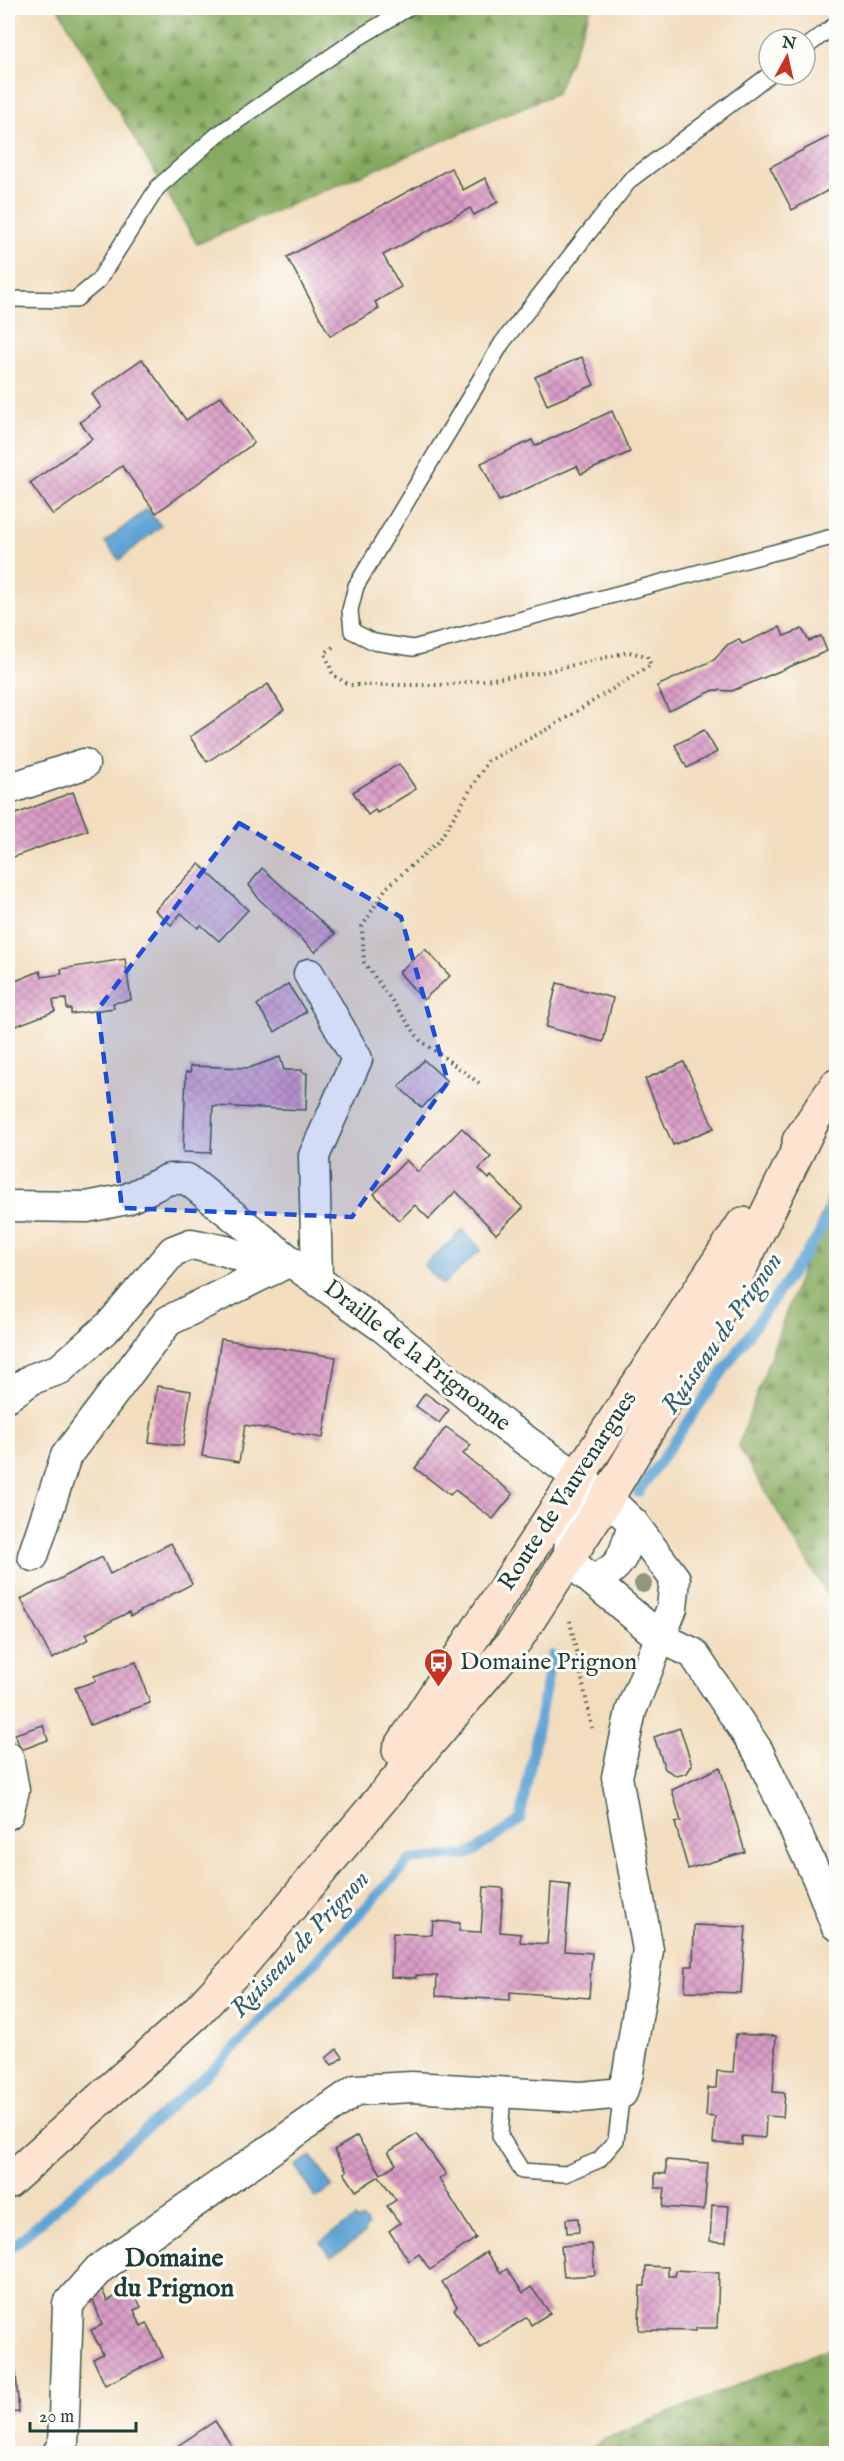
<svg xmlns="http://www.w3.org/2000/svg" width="844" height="2461" font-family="'IM FELL English',serif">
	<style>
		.forest { fill: url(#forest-firs); stroke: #527449; stroke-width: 1.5 }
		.water { fill: #60a4d5; stroke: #407084; stroke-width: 1.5 }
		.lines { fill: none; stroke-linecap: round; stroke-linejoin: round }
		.stream { stroke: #60a4d5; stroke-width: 10 }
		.building { fill: url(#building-cross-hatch) }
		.lane-casing { stroke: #3f5549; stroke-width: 18 }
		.street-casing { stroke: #3f5549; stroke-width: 33 }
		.secondary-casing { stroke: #3f5549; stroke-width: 36 }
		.path { stroke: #3f5549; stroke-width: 4; stroke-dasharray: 1.5 4.5; stroke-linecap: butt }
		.lane { stroke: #fff; stroke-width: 15 }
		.street { stroke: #fff; stroke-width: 30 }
		.secondary { stroke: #fde4d1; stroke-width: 33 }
		.tree { fill: #91987a }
		.marked { fill: #1d4ed8; fill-opacity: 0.2; stroke: #1d4ed8; stroke-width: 4.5; stroke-dasharray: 12 8; stroke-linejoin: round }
		.labels { text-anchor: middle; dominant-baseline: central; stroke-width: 6; stroke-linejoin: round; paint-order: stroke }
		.street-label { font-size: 24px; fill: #1f3d34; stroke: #fdfcf7 }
		.poi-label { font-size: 24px; fill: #1f3d34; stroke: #fdfcf7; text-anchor: start }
		.water-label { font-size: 26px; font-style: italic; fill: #36616c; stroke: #fdfcf7 }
		.neighbourhood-label { font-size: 26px; font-weight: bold; fill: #1f3d34; stroke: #fdfcf7 }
	</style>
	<defs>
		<pattern id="forest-firs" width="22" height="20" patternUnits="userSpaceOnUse" patternTransform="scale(1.5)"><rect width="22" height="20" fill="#86aa5e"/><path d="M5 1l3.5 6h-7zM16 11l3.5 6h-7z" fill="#6d8c4e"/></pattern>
		<pattern id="building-cross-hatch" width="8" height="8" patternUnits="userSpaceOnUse" patternTransform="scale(1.5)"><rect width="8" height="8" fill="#da9cc6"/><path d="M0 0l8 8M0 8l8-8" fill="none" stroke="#b080a2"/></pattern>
	</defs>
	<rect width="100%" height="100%" fill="#fdfcf7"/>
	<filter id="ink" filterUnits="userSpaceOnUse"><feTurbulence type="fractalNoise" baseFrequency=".0167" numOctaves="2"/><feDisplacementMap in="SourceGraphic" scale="12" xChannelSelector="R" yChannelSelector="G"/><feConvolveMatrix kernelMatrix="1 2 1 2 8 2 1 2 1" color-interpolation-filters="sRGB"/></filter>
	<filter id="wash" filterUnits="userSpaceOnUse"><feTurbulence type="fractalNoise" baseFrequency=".008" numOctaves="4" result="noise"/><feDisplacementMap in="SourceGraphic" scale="24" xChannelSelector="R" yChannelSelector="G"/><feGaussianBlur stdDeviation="1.35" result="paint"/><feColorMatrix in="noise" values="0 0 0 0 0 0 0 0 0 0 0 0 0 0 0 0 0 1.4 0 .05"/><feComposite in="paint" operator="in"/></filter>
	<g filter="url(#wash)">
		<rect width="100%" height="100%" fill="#f2ddbe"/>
		<g class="forest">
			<path d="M58 8H591L557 93 197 244Z"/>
			<path d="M836 1175V1609L738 1446Z"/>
			<path d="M836 2345V2453H586L603 2440Z"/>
		</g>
		<g class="water">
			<path d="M147 509 161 526 119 560 105 542Z"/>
			<path d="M463 1230 481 1250 442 1285 424 1265Z"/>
			<path d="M312 2156 332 2187 316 2198 295 2166Z"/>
			<path d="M355 2218 357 2221 362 2219 368 2225 364 2231 365 2233 331 2257 320 2242Z"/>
		</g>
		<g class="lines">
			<g class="stream">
				<path d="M638 1493 818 1236 836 1196"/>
				<path d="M8 2251 222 2061 410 1860 470 1854 520 1820 552 1655"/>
			</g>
		</g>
		<g id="blocks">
			<g class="building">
				<path d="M836 133V186L792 210 770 167Z"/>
				<path d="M451 168 463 190 485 178 498 202 474 215 470 208 383 255 401 287 375 302 379 309 330 336 287 257Z"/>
				<path d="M582 357 594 385 547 405 535 377Z"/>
				<path d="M142 359 186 420 221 396 254 443 156 513 122 466 53 515 30 483 92 439 80 422 101 407 92 394Z"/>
				<path d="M612 411 630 452 581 474 577 466 499 501 481 463 532 440 535 446Z"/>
				<path d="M780 627 784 636 802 629 809 641 821 636 827 651 732 691 714 690 669 711 657 686 714 660 727 645 739 639 742 644Z"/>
				<path d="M268 684 284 710 207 762 190 737Z"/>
				<path d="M704 730 717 752 687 768 675 745Z"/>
				<path d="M399 764 416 789 377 813 375 810 368 815 353 792Z"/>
				<path d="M73 792 88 830 8 859V817Z"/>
				<path d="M199 864 248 910 219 941 201 925 198 928 181 913 171 925 155 910Z"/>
				<path d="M262 868 335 934 315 952 259 899 249 885Z"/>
				<path d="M425 949 450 976 423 1000 399 972Z"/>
				<path d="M125 959 131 1000 113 1003 114 1008 71 1014V1009H67L66 999 53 1000 55 1011 8 1029V984L40 971 42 977 62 974 61 969Z"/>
				<path d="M557 983 613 998 603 1042 546 1027Z"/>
				<path d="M288 984 306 1012 275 1032 257 1005Z"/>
				<path d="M280 1057 284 1070H302V1072L307 1073 306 1110 213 1106 211 1153 183 1152 186 1072H191L190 1066 249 1068Z"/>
				<path d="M424 1060 447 1081 422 1108 399 1087Z"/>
				<path d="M684 1062 714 1128 673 1145 645 1079Z"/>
				<path d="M462 1128 491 1157 479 1169 489 1179 491 1176 523 1208 496 1234 456 1191 429 1219 415 1205 399 1221 374 1194 406 1160 418 1172Z"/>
				<path d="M221 1339 336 1357 323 1438 245 1425 239 1462 202 1456Z"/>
				<path d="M157 1386 191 1391 183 1446 149 1442Z"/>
				<path d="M425 1393 449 1410 439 1423 416 1406Z"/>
				<path d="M446 1427 471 1445 463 1454 513 1494 493 1519 455 1490 450 1495 415 1468Z"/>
				<path d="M171 1543 192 1584 131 1616 129 1612 86 1634 89 1639 52 1659 21 1599 102 1557 110 1574Z"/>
				<path d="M136 1662 150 1703 90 1725 75 1688 96 1681 94 1676Z"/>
				<path d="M43 1725 48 1740 21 1750 15 1734Z"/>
				<path d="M680 1728 692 1765 687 1773 677 1776 665 1769 654 1737Z"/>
				<path d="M720 1767 745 1852 688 1869 675 1823 681 1821 672 1790Z"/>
				<path d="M551 1883 570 1885 565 1951 592 1953 589 1998 510 1992V2000L436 1996 437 1976 416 1975V1978L391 1977 393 1933 432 1935 433 1921 460 1923 459 1931 481 1932 484 1887 503 1888 500 1932 521 1934 520 1942 547 1944Z"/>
				<path d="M694 1925 746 1927 741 1993 685 1991 686 1966H693Z"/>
				<path d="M736 2034 776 2036 773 2092 785 2093 783 2117 766 2116 765 2138 742 2136V2145L713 2143 715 2117 706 2116 708 2088H716L717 2071 733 2072Z"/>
				<path d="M337 2049 343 2057 332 2065 326 2058Z"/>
				<path d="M417 2134 446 2174 439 2179 476 2238 430 2270 419 2254 409 2261 389 2231 400 2223 387 2206 396 2200 379 2176 356 2191 344 2173 347 2171 334 2150 357 2136 381 2174 396 2164 388 2152Z"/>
				<path d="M666 2160 708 2163 704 2210 663 2207 665 2188H655V2173L666 2174Z"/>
				<path d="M712 2205 729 2206 726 2242 710 2241Z"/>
				<path d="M578 2218 579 2232 567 2233 566 2219Z"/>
				<path d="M592 2244 595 2275 564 2277 561 2246Z"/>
				<path d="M486 2252 501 2273 507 2269 523 2293 531 2287 550 2313 531 2325 527 2317 480 2348 454 2309 457 2306 442 2282Z"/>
				<path d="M646 2266 668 2267V2276H675L676 2270 719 2273 717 2328H696V2331L639 2330 640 2286H645Z"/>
				<path d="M132 2288 141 2307 134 2310 141 2326 147 2323 163 2357 105 2385 93 2359 103 2354 91 2330 102 2325 91 2294 102 2289 107 2301Z"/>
				<path d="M8 2326H12L19 2412 8 2413Z"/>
				<path d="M215 2421 237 2454H172L170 2451Z"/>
			</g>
		</g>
	</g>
	<g filter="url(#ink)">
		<use href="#blocks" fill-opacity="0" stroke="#3f5549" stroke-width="1.5"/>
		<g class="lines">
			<defs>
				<g id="lane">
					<path d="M805 48 836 24"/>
					<path d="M769 75 630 180 502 343 356 586 350 610 352 631 374 642 413 648 836 536"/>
					<path d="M8 299 75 300 98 281 158 187 217 135 358 38 408 8"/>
					<path d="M503 2093 500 2136 522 2171 565 2174 599 2160 616 2140 622 2093"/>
				</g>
				<g id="street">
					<path d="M8 789 84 764"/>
					<path d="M309 974 357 1059 314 1156 317 1278"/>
					<path d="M8 1206 87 1207 127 1199 169 1179H187L290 1261"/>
					<path d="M8 1396 32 1379 60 1369 111 1324 173 1251 191 1244 226 1251 274 1269"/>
					<path d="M577 1477 568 1560 661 1638 693 1653 758 1751 818 1879 836 1925"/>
					<path d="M33 1556 66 1456 168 1321 290 1261 384 1328 505 1426 607 1498 633 1523 675 1579 672 1608 631 1711 617 1777 648 1950 628 2073 622 2093 581 2097 412 2087 356 2090 99 2269 68 2304 63 2445 57 2454"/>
					<path d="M594 1580C625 1565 624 1554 633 1523"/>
					<path d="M8 1757 14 1790 8 1814"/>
				</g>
				<g id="secondary">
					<path d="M799 1141 836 1086"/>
					<path d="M399 1750 743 1224"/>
					<path d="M8 2182 196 2013 241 1965 517 1638 607 1498 724 1301 811 1124"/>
				</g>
			</defs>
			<use href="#lane" class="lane-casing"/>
			<use href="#street" class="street-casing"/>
			<use href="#secondary" class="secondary-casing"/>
			<g class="path">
				<path d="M333 647 325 653 333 675 350 685H444L539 673 629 652 647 656 651 665 553 726 488 761 439 841 386 888 362 927 364 962 420 1040 479 1083"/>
				<path d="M570 1621 592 1728"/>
			</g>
			<use href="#lane" class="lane"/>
			<use href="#street" class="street"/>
			<use href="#secondary" class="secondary"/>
		</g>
		<circle class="tree" cx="643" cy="1584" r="9"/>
	</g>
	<path class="marked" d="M239 823 401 917 448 1082 352 1217 122 1208 98 1009Z"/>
	<defs>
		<symbol id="bus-pin" viewBox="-11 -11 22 30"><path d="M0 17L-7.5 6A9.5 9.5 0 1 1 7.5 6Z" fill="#c8321e" stroke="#fdfcf7"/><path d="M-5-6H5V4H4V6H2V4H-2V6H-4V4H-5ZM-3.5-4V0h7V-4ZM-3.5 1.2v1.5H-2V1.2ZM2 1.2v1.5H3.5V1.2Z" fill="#fff"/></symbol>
	</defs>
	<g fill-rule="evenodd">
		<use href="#bus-pin" x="422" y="1646" width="33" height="45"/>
	</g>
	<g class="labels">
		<g class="street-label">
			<text transform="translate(417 1356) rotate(38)">Draille de la Prignonne</text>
			<text transform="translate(568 1491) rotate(-57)">Route de Vauvenargues</text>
		</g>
		<g class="poi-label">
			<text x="460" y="1662">Domaine Prignon</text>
		</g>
		<g class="water-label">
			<text transform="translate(722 1333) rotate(-55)">Ruisseau de Prignon</text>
			<text transform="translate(300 1944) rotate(-47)">Ruisseau de Prignon</text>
		</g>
		<g class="neighbourhood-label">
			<text x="174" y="2258">Domaine<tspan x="174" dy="30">du Prignon</tspan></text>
		</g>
	</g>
	<rect width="844" height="2461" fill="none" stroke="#fdfcf7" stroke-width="30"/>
	<g transform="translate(787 57) rotate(8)"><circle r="28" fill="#fdfcf7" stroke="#a4b0a9" stroke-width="1.5"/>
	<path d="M0-4.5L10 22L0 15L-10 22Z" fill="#c8321e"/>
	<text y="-9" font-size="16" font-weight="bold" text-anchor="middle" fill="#1f3d34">N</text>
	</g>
	<path d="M30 2422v9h106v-9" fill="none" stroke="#1f3d34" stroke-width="3"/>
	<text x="39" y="2422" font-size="18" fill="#1f3d34" stroke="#fdfcf7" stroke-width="4.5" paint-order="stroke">20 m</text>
</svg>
